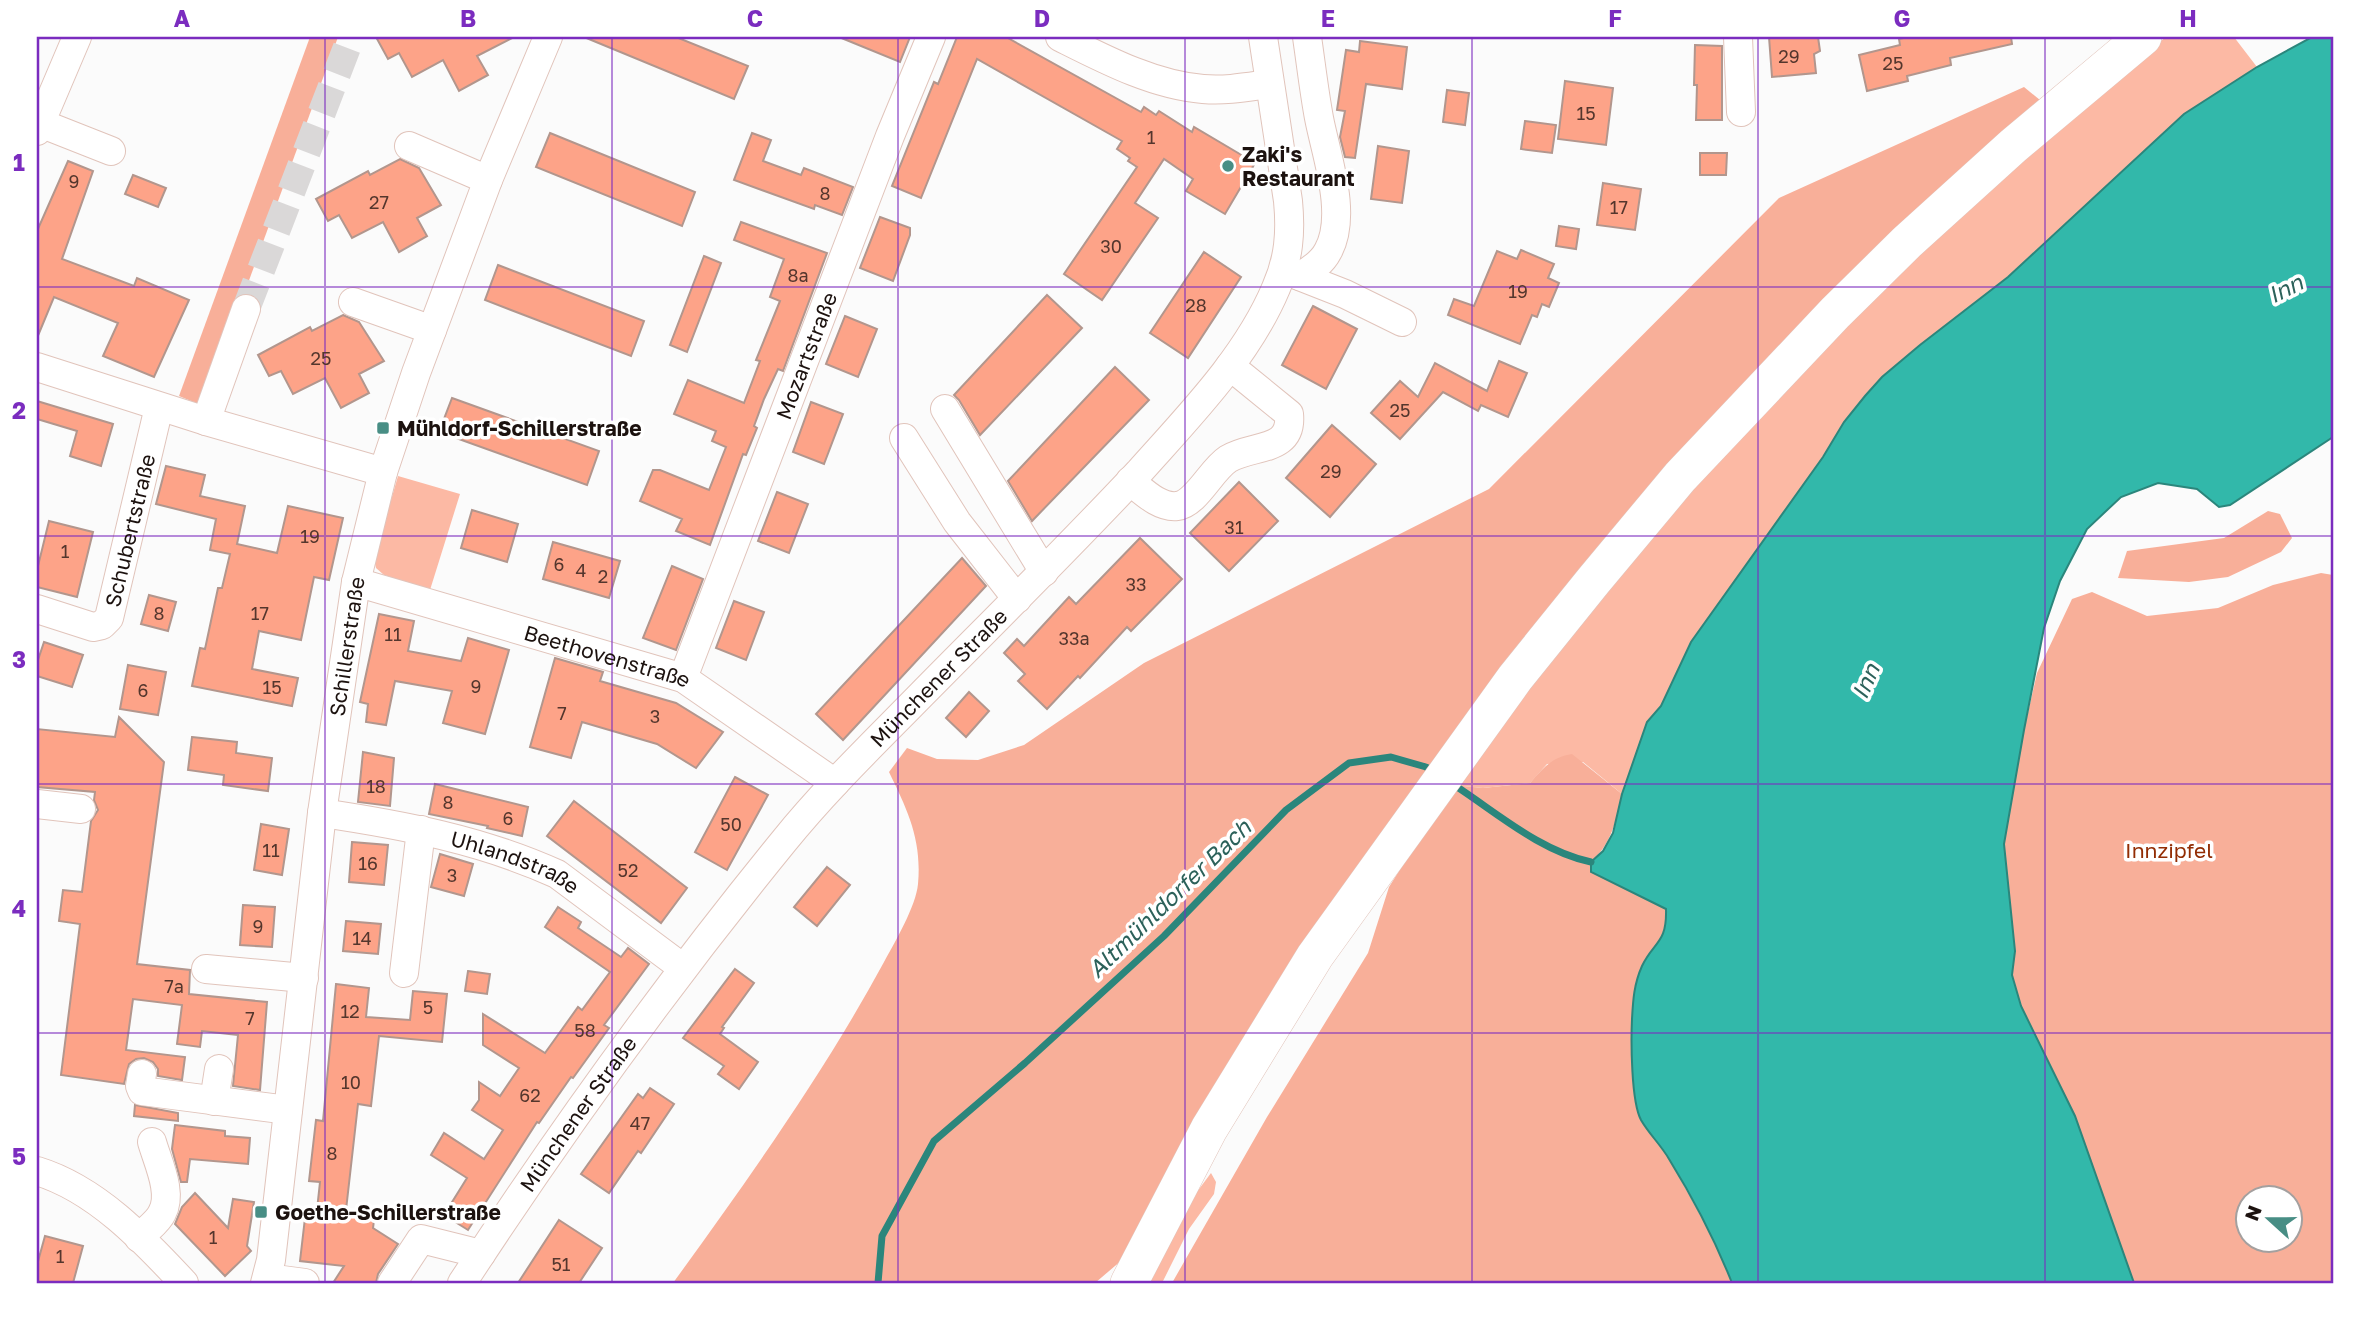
<svg xmlns="http://www.w3.org/2000/svg" width="2370" height="1320" font-family="'Golos Text',sans-serif">
	<style>
		.green { fill: #fcb9a4 }
		.forest { fill: #f8af99; fill-rule: evenodd }
		.water { fill: #32b8aa; stroke: #2b867c; stroke-width: 2 }
		.lines { fill: none; stroke-linecap: round; stroke-linejoin: round }
		.stream { stroke: #2b867c; stroke-width: 7 }
		.building { fill: #fda388; stroke: #b2968d; stroke-width: 2 }
		.minor-tunnel { stroke: #dad8d8; stroke-width: 28; stroke-dasharray: 28 14; stroke-linecap: butt }
		.minor-casing { stroke: #e1c4bb; stroke-width: 30 }
		.major-casing { stroke: #e1c4bb; stroke-width: 38 }
		.minor { stroke: #fff; stroke-width: 28 }
		.major { stroke: #fff; stroke-width: 37 }
		.grid { fill: none; stroke: #7b2cbf; stroke-width: 2; stroke-opacity: 0.55 }
		.poi-dot { fill: #488e85; stroke: #fff; stroke-width: 2.5 }
		.labels { text-anchor: middle; dominant-baseline: central; stroke-width: 7; stroke-linejoin: round; paint-order: stroke }
		.number-label { font-size: 18px; fill: #54362d }
		.poi-label { font-size: 21px; font-weight: bold; fill: #1c120f; stroke: #fff; text-anchor: start }
		.street-label { font-size: 21px; fill: #1c120f; stroke: #fff }
		.park-label { font-size: 21px; fill: #922d04; stroke: #fff }
		.water-label { font-size: 23px; font-style: italic; fill: #2c615a; stroke: #fff }
		.neatline { fill: none; stroke: #7b2cbf; stroke-width: 2.5 }
		.grid-label { font-size: 23px; text-anchor: middle; font-weight: bold; fill: #7b2cbf }
	</style>
	<rect width="100%" height="100%" fill="#fbfbfb"/>
	<g class="green">
		<path d="M2166 37H2234L2257 67 2184 114 2008 277 1920 345 1882 377 1865 396 1844 422 1823 457 1691 642 1661 706 1647 722 1622 794 1583 762 1547 764 1530 783 1483 788 1453 785 1508 713 1651 536 1819 349 2093 94Z"/>
		<path d="M398 476 460 494 430 590 384 575 376 568 374 559Z"/>
		<path d="M1211 1173 1216 1182 1214 1194 1189 1229 1162 1283H1142L1182 1212Z"/>
	</g>
	<g class="forest">
		<path d="M310 37H338L203 406 179 396Z"/>
		<path d="M2024 87 2040 100 1670 470 1122 1260 1095 1283H673C747 1181 824 1073 884 962 895 942 916 906 918 884 922 840 908 811 889 772L907 748 937 759 978 760 1024 745 1144 663 1489 489 1779 198Z"/>
		<path d="M2268 511 2280 514 2292 538 2281 552 2228 577 2189 582 2118 578 2127 551 2224 538Z"/>
		<path d="M2321 573 2333 575V1283H2134L2075 1116 2021 1006 2012 975 2015 951 2004 844 2024 730 2037 673 2072 599 2092 592 2147 616 2218 608 2273 585ZM2248 1198H2290V1240H2248Z"/>
		<path d="M1572 754 1622 794C1616 821 1612 843 1591 862V872L1666 909 1667 923 1660 942 1644 963 1633 1059 1635 1093 1640 1118 1669 1158 1717 1246 1732 1283H1172L1267 1117 1368 953 1389 887 1453 785 1483 788 1530 783C1543 768 1552 757 1572 754Z"/>
	</g>
	<path class="water" d="M2312 37H2333V437L2230 505 2219 507 2197 489 2158 483 2121 497 2087 529 2060 581 2044 628 2024 730 2004 844 2015 951 2012 975 2021 1006 2075 1116 2134 1283H1732C1715 1240 1693 1198 1669 1159 1661 1145 1649 1134 1641 1120 1631 1101 1631 1041 1632 1019 1633 1000 1634 984 1642 966 1654 941 1667 944 1666 909L1591 872V862L1603 851 1613 833 1622 794 1647 722 1661 706 1691 642 1823 457 1844 422 1865 396 1882 377 1920 345 2008 277 2184 114 2257 67Z"/>
	<g class="lines">
		<g class="stream">
			<path d="M1451 783C1495 811 1539 851 1591 862"/>
			<path d="M878 1283 882 1236 934 1141 1025 1063 1164 936 1286 810 1349 763 1391 757 1426 767 1435 773"/>
		</g>
	</g>
	<g class="building">
		<path d="M376 37H514L477 56 488 75 459 91 443 60 412 77 399 53 388 59Z"/>
		<path d="M584 37H676L748 66 734 99Z"/>
		<path d="M839 37H910L900 62Z"/>
		<path d="M957 37H1006L1141 112 1144 107 1156 115 1159 111 1192 132 1194 127 1255 163 1225 214 1186 191 1193 179 1164 159 1135 203 1158 218 1102 300 1064 274 1137 167 1128 161 1130 158 1117 149 1122 141 977 59 921 198 892 186 934 82 938 84Z"/>
		<path d="M1769 37H1818L1820 51 1814 54 1816 73 1772 77Z"/>
		<path d="M1908 37H2011L2012 44 1950 58 1951 65 1907 76 1908 81 1867 91 1859 55 1900 45 1899 39Z"/>
		<path d="M1360 41 1407 47 1402 89 1366 84 1355 158 1345 157 1340 137 1345 111 1337 110 1346 50 1359 52Z"/>
		<path d="M1695 45 1722 46V120H1696L1697 85H1694Z"/>
		<path d="M1565 81 1613 88 1606 145 1558 139Z"/>
		<path d="M1447 90 1469 93 1465 125 1443 122Z"/>
		<path d="M1525 121 1556 125 1552 153 1521 149Z"/>
		<path d="M550 133 695 192 682 226 536 167Z"/>
		<path d="M752 133 771 140 763 161 801 175 804 168 853 187 842 215 815 205 814 209 734 180Z"/>
		<path d="M1378 146 1409 151 1402 203 1371 199Z"/>
		<path d="M1700 153H1727L1726 175H1700Z"/>
		<path d="M400 159 419 168 441 205 417 218 427 236 399 252 383 222 352 238 339 215 328 221 316 199 368 171 370 175Z"/>
		<path d="M68 161 93 171 62 259 134 286 137 278 189 300 154 377 103 356 118 323 54 297 37 338V231Z"/>
		<path d="M133 175 166 188 158 207 125 194Z"/>
		<path d="M1603 183 1641 189 1635 230 1597 225Z"/>
		<path d="M880 217 910 228V235L893 281 860 268Z"/>
		<path d="M741 222 827 253 783 371 778 369 764 399 754 426 757 428 746 455 743 454 710 545 676 531 682 519 640 501 653 470H660L709 490 726 447 712 441 716 431 674 414 688 380 744 403 760 361 756 360 780 301 770 297 784 259 734 240Z"/>
		<path d="M1559 226 1579 229 1576 249 1556 246Z"/>
		<path d="M1521 250 1554 264 1548 278 1559 283 1549 307 1542 304 1537 317 1532 315 1520 344 1448 315 1454 299 1474 306 1497 251 1517 259Z"/>
		<path d="M1204 252 1241 277 1188 358 1150 333Z"/>
		<path d="M704 256 721 263 687 352 670 345Z"/>
		<path d="M498 265 644 321 631 356 485 300Z"/>
		<path d="M1047 295 1082 328 980 435 959 400 954 395Z"/>
		<path d="M1313 306 1357 329 1326 389 1282 365Z"/>
		<path d="M343 315 359 322 384 361 359 374 369 393 341 408 325 378 293 394 281 371 269 376 258 355 310 327 312 331Z"/>
		<path d="M845 316 877 329 858 377 826 364Z"/>
		<path d="M1499 361 1527 373 1508 417 1481 405 1478 411 1443 392 1400 439 1371 413 1400 381 1418 397 1435 363 1487 391Z"/>
		<path d="M1115 367 1149 400 1032 521 1008 481Z"/>
		<path d="M452 398 599 451 587 485 439 432Z"/>
		<path d="M37 401 113 424 101 466 70 456 77 431 37 419Z"/>
		<path d="M811 402 843 414 824 464 793 452Z"/>
		<path d="M1332 425 1376 464 1330 517 1286 478Z"/>
		<path d="M166 466 205 475 200 496 245 506 237 544 277 553 288 506 343 518 329 580 314 577 301 640 259 631 252 669 298 678 292 706 192 686 200 648 205 649 218 588H222L230 554 210 550 216 519 156 504Z"/>
		<path d="M1239 482 1278 521 1229 571 1190 533Z"/>
		<path d="M777 492 808 504 789 553 758 541Z"/>
		<path d="M472 510 518 524 507 562 461 548Z"/>
		<path d="M49 521 93 532 77 597 37 587V570Z"/>
		<path d="M1140 538 1182 579 1131 631 1127 627 1080 678 1078 676 1047 709 1018 681 1025 674 1004 653 1017 639 1024 646 1069 597 1076 604Z"/>
		<path d="M553 542 620 561 609 598 543 579Z"/>
		<path d="M962 558 986 586 843 740 816 714Z"/>
		<path d="M672 566 703 579 676 650 643 638Z"/>
		<path d="M149 595 176 602 168 631 141 624Z"/>
		<path d="M734 601 764 612 746 660 716 648Z"/>
		<path d="M379 614 414 621 408 651 461 661 468 638 509 650 485 734 443 723 452 691 395 681 386 725 366 722 368 704 360 702Z"/>
		<path d="M44 642 83 655 72 687 37 676V663Z"/>
		<path d="M555 658 603 672 600 681 676 703 723 732 696 768 657 744 582 722 571 758 530 747Z"/>
		<path d="M128 665 166 672 158 715 120 709Z"/>
		<path d="M969 692 989 711 966 737 946 718Z"/>
		<path d="M119 717 164 762 137 964 190 970 189 994 267 1002 260 1090 233 1086 238 1035 202 1031 200 1047 177 1044 182 1005 133 999 126 1050 185 1057 182 1080 158 1076V1069L153 1062 144 1058 136 1059 129 1064 124 1084 61 1075 80 924 59 921 63 890 82 892 91 821 98 810 94 800 95 792 37 787V729L115 737Z"/>
		<path d="M192 737 237 742 236 753 272 758 268 791 223 785 224 775 188 770Z"/>
		<path d="M363 752 394 758 390 806 358 802Z"/>
		<path d="M735 777 768 795 727 870 695 852Z"/>
		<path d="M435 784 528 807 522 836 487 828 488 826 429 814Z"/>
		<path d="M574 801 687 888 661 923 547 836Z"/>
		<path d="M261 824 289 829 282 875 254 870Z"/>
		<path d="M352 842 388 845 384 885 349 882Z"/>
		<path d="M440 854 473 864 464 896 431 887Z"/>
		<path d="M827 867 850 885 817 926 794 907Z"/>
		<path d="M243 905 275 907 272 947 240 945Z"/>
		<path d="M558 907 581 922 578 928 621 957 628 948 649 964 604 1025 609 1028 573 1078 571 1077 539 1123 537 1122 468 1230 444 1215 467 1178 431 1155 444 1133 484 1159 503 1130 472 1110 479 1100V1082L500 1096 519 1068 483 1045V1014L545 1053 578 1007 582 1010 610 972 545 927Z"/>
		<path d="M346 921 381 924 378 954 343 951Z"/>
		<path d="M735 969 754 983 722 1027 724 1028 720 1034 758 1062 739 1089 718 1074 724 1066 683 1038Z"/>
		<path d="M468 971 490 974 487 994 465 991Z"/>
		<path d="M336 984 369 988 366 1017 410 1020 413 991 447 994 442 1042 379 1036 371 1106 358 1104 346 1210 375 1213 373 1228 398 1244 378 1274 376 1283H333L344 1266 300 1261 305 1218 316 1219 320 1182 309 1181 316 1120 323 1121Z"/>
		<path d="M650 1088 674 1104 641 1153 638 1151 609 1193 581 1174 638 1094 643 1098Z"/>
		<path d="M135 1105 178 1113V1121L134 1116Z"/>
		<path d="M175 1125 225 1131V1136L250 1138 248 1164 190 1159 187 1182H181L172 1149Z"/>
		<path d="M195 1193 228 1228 233 1199 254 1202 247 1246 251 1251 225 1276 175 1224 182 1207Z"/>
		<path d="M559 1220 602 1248 579 1283H518Z"/>
		<path d="M45 1236 83 1246 73 1283H37V1265Z"/>
	</g>
	<g class="lines">
		<path class="minor-tunnel" d="M246 309 351 37"/>
		<defs>
			<g id="minor">
				<path d="M1060 37C1104 59 1153 85 1203 89 1226 91 1247 87 1269 84"/>
				<path d="M1738 37 1741 112"/>
				<path d="M40 123 111 151"/>
				<path d="M37 131 77 37"/>
				<path d="M409 146 488 180"/>
				<path d="M1289 272 1345 294 1402 322"/>
				<path d="M1300 276C1311 270 1322 263 1328 251 1348 215 1326 155 1319 118 1314 91 1311 64 1307 37"/>
				<path d="M353 302 432 330"/>
				<path d="M37 367 206 421 383 472"/>
				<path d="M945 409 1044 572"/>
				<path d="M206 421 246 309"/>
				<path d="M904 438 957 522 1017 599"/>
				<path d="M1130 481C1143 491 1159 508 1177 506 1196 504 1211 470 1228 459 1252 444 1293 453 1289 414L1230 366"/>
				<path id="s1" d="M356 582 683 678 835 783"/>
				<path id="s2" d="M37 609 93 627 102 625 109 618 159 407"/>
				<path id="s3" d="M683 678 890 136 931 37"/>
				<path d="M37 804 81 809"/>
				<path id="s4" d="M322 813C403 825 482 840 557 874L683 968"/>
				<path d="M206 969 304 978"/>
				<path d="M404 973 421 830"/>
				<path d="M142 1074 140 1086 142 1091 288 1110"/>
				<path d="M214 1101 219 1069"/>
				<path d="M37 1171C96 1189 143 1239 184 1283"/>
				<path d="M139 1238C146 1230 158 1222 162 1213 173 1193 158 1163 152 1142"/>
				<path d="M267 1278 305 1283"/>
				<path id="s5" d="M265 1283 271 1260 322 813 356 582 383 472 416 373 488 180 548 37"/>
				<path d="M392 1283 421 1239 481 1254"/>
				<path id="s6" d="M462 1283C562 1130 669 982 784 841 826 789 875 742 922 694 995 620 1069 547 1140 471 1189 416 1247 357 1276 288 1289 259 1291 232 1288 201L1263 37"/>
			</g>
			<path id="major" d="M1129 1283 1209 1129 1315 956 1515 678 1594 580 1680 477 1835 313 1907 242 2013 146 2143 37"/>
		</defs>
		<use href="#minor" class="minor-casing"/>
		<use href="#major" class="major-casing"/>
		<use href="#minor" class="minor"/>
		<use href="#major" class="major"/>
	</g>
	<path class="grid" d="M325 37V1283M612 37V1283M898 37V1283M1185 37V1283M1472 37V1283M1758 37V1283M2045 37V1283M37 287H2333M37 536H2333M37 784H2333M37 1033H2333"/>
	<g class="poi-dot">
		<circle cx="1228" cy="166" r="7"/>
		<rect x="376" y="421" width="14" height="14" rx="3.5"/>
		<rect x="254" y="1205" width="14" height="14" rx="3.5"/>
	</g>
	<g class="labels">
		<g class="number-label">
			<text x="1789" y="56">29</text>
			<text x="1893" y="63">25</text>
			<text x="1586" y="113">15</text>
			<text x="1151" y="137">1</text>
			<text x="74" y="181">9</text>
			<text x="825" y="193">8</text>
			<text x="379" y="202">27</text>
			<text x="1619" y="207">17</text>
			<text x="1111" y="246">30</text>
			<text x="798" y="275">8a</text>
			<text x="1518" y="291">19</text>
			<text x="1196" y="305">28</text>
			<text x="321" y="358">25</text>
			<text x="1400" y="410">25</text>
			<text x="1331" y="471">29</text>
			<text x="1234" y="527">31</text>
			<text x="310" y="536">19</text>
			<text x="65" y="551">1</text>
			<text x="559" y="564">6</text>
			<text x="581" y="570">4</text>
			<text x="603" y="576">2</text>
			<text x="1136" y="584">33</text>
			<text x="159" y="613">8</text>
			<text x="260" y="613">17</text>
			<text x="393" y="634">11</text>
			<text x="1074" y="638">33a</text>
			<text x="476" y="686">9</text>
			<text x="272" y="687">15</text>
			<text x="143" y="690">6</text>
			<text x="562" y="713">7</text>
			<text x="655" y="716">3</text>
			<text x="376" y="786">18</text>
			<text x="448" y="802">8</text>
			<text x="508" y="818">6</text>
			<text x="731" y="824">50</text>
			<text x="271" y="850">11</text>
			<text x="368" y="863">16</text>
			<text x="628" y="870">52</text>
			<text x="452" y="875">3</text>
			<text x="258" y="926">9</text>
			<text x="362" y="938">14</text>
			<text x="174" y="986">7a</text>
			<text x="428" y="1007">5</text>
			<text x="350" y="1011">12</text>
			<text x="250" y="1018">7</text>
			<text x="585" y="1030">58</text>
			<text x="351" y="1082">10</text>
			<text x="530" y="1095">62</text>
			<text x="640" y="1123">47</text>
			<text x="332" y="1153">8</text>
			<text x="213" y="1237">1</text>
			<text x="60" y="1256">1</text>
			<text x="561" y="1264">51</text>
		</g>
		<g class="poi-label">
			<text x="1242" y="154">Zaki's<tspan x="1242" dy="24">Restaurant</tspan></text>
			<text x="397" y="428">Mühldorf-Schillerstraße</text>
			<text x="275" y="1212">Goethe-Schillerstraße</text>
		</g>
		<g class="street-label">
			<text stroke="none"><textPath href="#s3" startOffset="345">Mozartstraße</textPath></text>
			<text stroke="none"><textPath href="#s2" startOffset="168">Schubertstraße</textPath></text>
			<text stroke="none"><textPath href="#s5" startOffset="642">Schillerstraße</textPath></text>
			<text stroke="none"><textPath href="#s1" startOffset="262">Beethovenstraße</textPath></text>
			<text stroke="none"><textPath href="#s6" startOffset="772">Münchener Straße</textPath></text>
			<text stroke="none"><textPath href="#s4" startOffset="200">Uhlandstraße</textPath></text>
			<text stroke="none"><textPath href="#s6" startOffset="205">Münchener Straße</textPath></text>
		</g>
		<g class="park-label">
			<text x="2169" y="850">Innzipfel</text>
		</g>
		<g class="water-label">
			<text transform="translate(2285 288) rotate(-27)">Inn</text>
			<text transform="translate(1865 681) rotate(-67)">Inn</text>
			<text transform="translate(1169 898) rotate(-44)">Altmühldorfer Bach</text>
		</g>
	</g>
	<rect width="2370" height="1320" fill="none" stroke="#ffffff" stroke-width="77"/>
	<g transform="translate(2269 1219) rotate(291)"><circle r="33" fill="#ffffff" stroke="#a4a09f" stroke-width="2"/>
	<path d="M0-5L12 26L0 18L-12 26Z" fill="#488e85"/>
	<text y="-10" font-size="19" font-weight="bold" text-anchor="middle" fill="#1c120f">N</text>
	</g>
	<rect x="38" y="38" width="2294" height="1244" class="neatline"/>
	<g class="grid-label">
		<text x="182" y="27">A</text>
		<text x="468" y="27">B</text>
		<text x="755" y="27">C</text>
		<text x="1042" y="27">D</text>
		<text x="1328" y="27">E</text>
		<text x="1615" y="27">F</text>
		<text x="1902" y="27">G</text>
		<text x="2188" y="27">H</text>
		<text x="19" y="171">1</text>
		<text x="19" y="419">2</text>
		<text x="19" y="668">3</text>
		<text x="19" y="917">4</text>
		<text x="19" y="1165">5</text>
	</g>
</svg>
